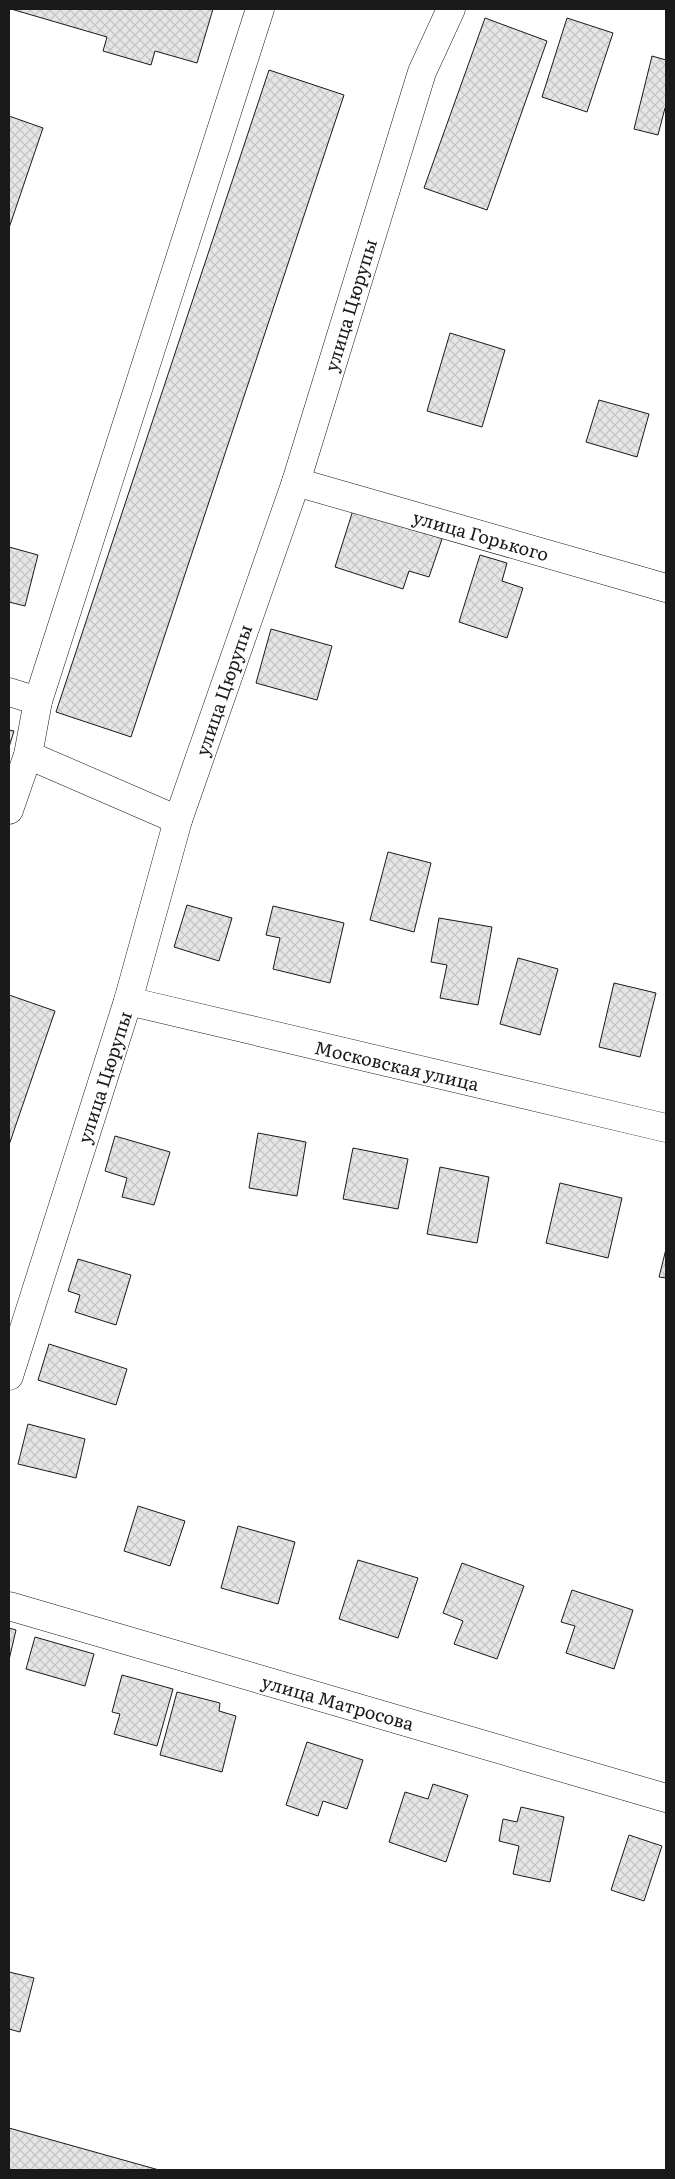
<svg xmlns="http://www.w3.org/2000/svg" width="675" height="2179" font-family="Literata,serif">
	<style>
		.building { fill: url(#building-cross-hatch); stroke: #1a1a1a }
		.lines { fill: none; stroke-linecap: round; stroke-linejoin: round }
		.minor-casing { stroke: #1a1a1a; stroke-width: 29 }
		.minor { stroke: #fff; stroke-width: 28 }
		.labels { text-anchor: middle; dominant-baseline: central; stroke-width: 4; stroke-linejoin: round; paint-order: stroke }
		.street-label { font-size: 18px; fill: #1a1a1a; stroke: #fff }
	</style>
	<defs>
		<pattern id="building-cross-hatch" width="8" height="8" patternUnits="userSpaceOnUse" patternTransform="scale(1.25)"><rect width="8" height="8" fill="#e6e6e6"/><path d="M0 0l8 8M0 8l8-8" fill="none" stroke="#c5c5c5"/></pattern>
	</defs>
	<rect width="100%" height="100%" fill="#fff"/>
	<g class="building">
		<path d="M11 9H213L197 63 155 51 151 65 103 51 107 37Z"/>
		<path d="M485 18 547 41 487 210 424 188Z"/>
		<path d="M567 18 613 33 587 112 542 97Z"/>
		<path d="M652 56 666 60V109L665 108 658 135 634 129Z"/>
		<path d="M269 70 344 95 131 737 56 712Z"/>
		<path d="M9 116 43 128 9 228Z"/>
		<path d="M450 333 505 350 482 427 427 411Z"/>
		<path d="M599 400 649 414 637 457 586 442Z"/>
		<path d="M354 507 443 536 429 577 409 571 403 589 335 567Z"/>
		<path d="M9 547 38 555 25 606 9 602Z"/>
		<path d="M480 555 507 563 502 581 523 588 507 638 459 622Z"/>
		<path d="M271 629 332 646 317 700 256 683Z"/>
		<path d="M9 730 14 731 9 747Z"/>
		<path d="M388 852 431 863 414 932 370 920Z"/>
		<path d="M187 905 232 918 219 961 174 947Z"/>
		<path d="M273 906 344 923 330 983 273 969 280 938 266 935Z"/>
		<path d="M439 918 492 927 478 1005 440 998 447 965 431 962Z"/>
		<path d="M518 958 558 969 540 1035 500 1024Z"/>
		<path d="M614 983 656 993 640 1057 599 1047Z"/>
		<path d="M9 995 55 1011 9 1145Z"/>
		<path d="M258 1133 306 1142 297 1196 249 1188Z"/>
		<path d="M115 1136 170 1152 154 1205 122 1197 127 1178 105 1171Z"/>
		<path d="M353 1148 408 1159 398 1209 343 1199Z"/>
		<path d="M440 1167 489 1177 477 1243 427 1234Z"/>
		<path d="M560 1183 622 1198 608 1258 546 1243Z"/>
		<path d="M666 1249V1278L659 1277Z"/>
		<path d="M78 1259 131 1275 116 1325 75 1312 80 1295 68 1291Z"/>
		<path d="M49 1344 127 1369 116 1405 38 1380Z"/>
		<path d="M28 1424 85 1439 76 1478 18 1464Z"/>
		<path d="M138 1506 185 1521 170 1566 124 1551Z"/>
		<path d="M238 1526 295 1542 278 1604 221 1588Z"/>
		<path d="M358 1560 418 1578 398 1638 339 1619Z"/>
		<path d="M462 1563 524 1586 497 1659 454 1644 463 1621 443 1613Z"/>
		<path d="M572 1590 633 1610 614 1669 566 1653 575 1626 561 1622Z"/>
		<path d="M9 1628 16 1630 9 1660Z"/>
		<path d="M35 1637 94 1654 85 1686 26 1669Z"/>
		<path d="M122 1675 173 1689 157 1746 114 1734 120 1714 112 1712Z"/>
		<path d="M177 1692 220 1703 219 1711 236 1716 222 1772 160 1755Z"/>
		<path d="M307 1742 363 1760 347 1809 323 1801 318 1816 286 1805Z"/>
		<path d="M433 1784 468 1795 446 1862 389 1842 405 1792 428 1799Z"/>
		<path d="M521 1807 564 1817 550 1882 513 1874 519 1846 499 1841 503 1819 517 1822Z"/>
		<path d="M629 1835 662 1846 644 1901 611 1890Z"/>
		<path d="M9 1972 34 1978 20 2032 9 2029Z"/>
		<path d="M9 2128 159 2170H9Z"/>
	</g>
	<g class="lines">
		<defs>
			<g id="minor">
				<path d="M296 482 666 588"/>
				<path d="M9 692 38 701"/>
				<path d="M9 810 28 755"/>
				<path d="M178 820 28 755 38 701 260 9"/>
				<path d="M128 1001 666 1128"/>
				<path d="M9 1376 128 1001 178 820 296 482 422 72 451 9"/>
				<path d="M9 1606 666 1798"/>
			</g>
		</defs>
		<use href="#minor" class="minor-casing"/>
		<use href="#minor" class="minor"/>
	</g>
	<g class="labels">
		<g class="street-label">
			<text transform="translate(350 305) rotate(-73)">улица Цюрупы</text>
			<text transform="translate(481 535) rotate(16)">улица Горького</text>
			<text transform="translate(223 690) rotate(-71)">улица Цюрупы</text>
			<text transform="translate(397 1065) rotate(13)">Московская улица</text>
			<text transform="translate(104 1077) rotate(-72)">улица Цюрупы</text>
			<text transform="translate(338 1702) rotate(16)">улица Матросова</text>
		</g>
	</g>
	<rect width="675" height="2179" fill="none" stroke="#1a1a1a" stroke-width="20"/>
</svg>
